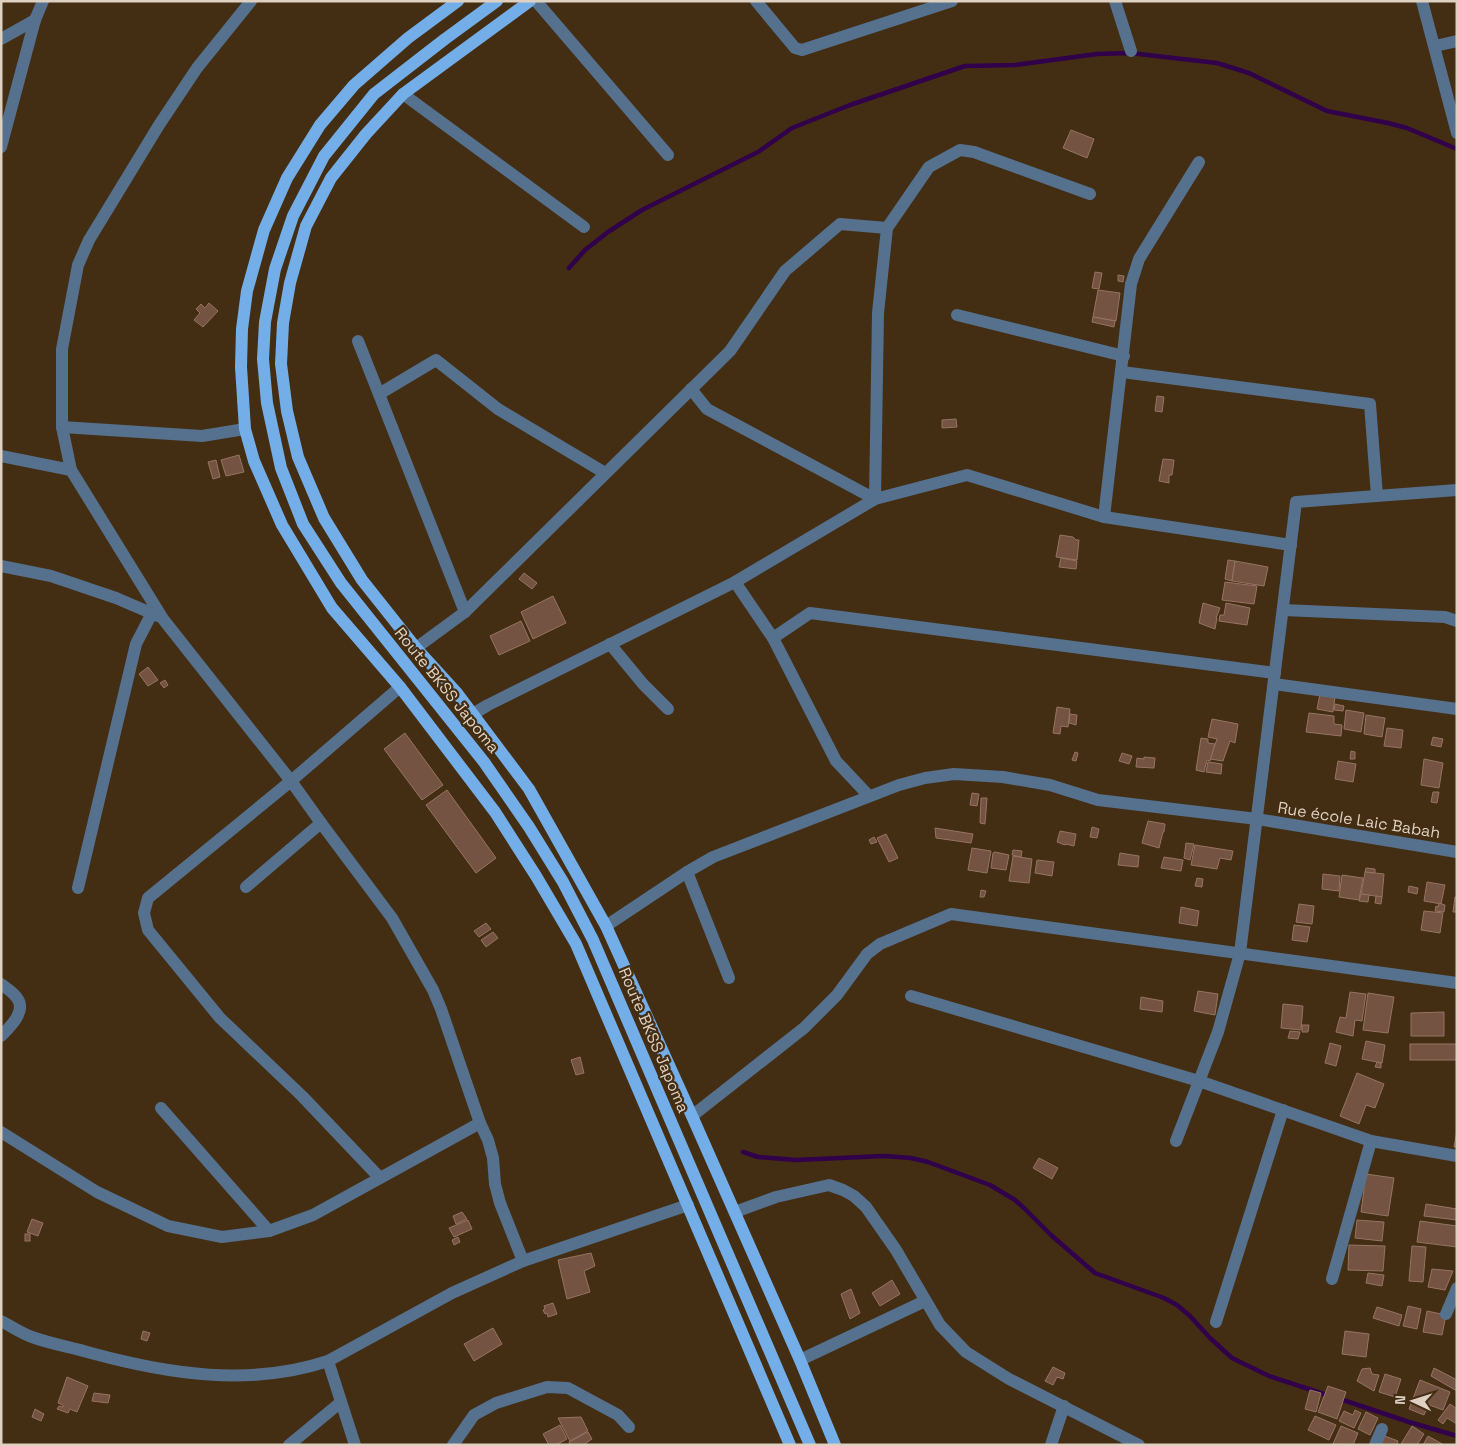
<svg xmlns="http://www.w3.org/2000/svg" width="1458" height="1446" font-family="'Space Grotesk',sans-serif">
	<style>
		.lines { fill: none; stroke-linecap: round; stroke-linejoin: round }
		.stream { stroke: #31014b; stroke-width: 4.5 }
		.building { fill: #745342; stroke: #967462 }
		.minor { stroke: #55718d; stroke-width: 12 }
		.major { stroke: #74aee8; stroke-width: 12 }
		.labels { text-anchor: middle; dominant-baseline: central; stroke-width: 4.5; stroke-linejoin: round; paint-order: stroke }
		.street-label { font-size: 16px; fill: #dfd1c2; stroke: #432d13 }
	</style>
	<rect width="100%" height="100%" fill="#432d13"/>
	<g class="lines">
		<g class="stream">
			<path d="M569 268 585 250 608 232 642 210 758 152 792 128 850 105 965 66 1015 65 1097 54 1130 53 1217 63 1249 73 1327 111 1388 123 1407 128 1457 149"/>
			<path d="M743 1152 758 1157 796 1160 884 1156 911 1158 928 1162 990 1185 1015 1200 1025 1209 1052 1236 1095 1273 1164 1298 1177 1305 1190 1316 1210 1338 1232 1358 1269 1376 1330 1396"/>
			<path d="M1340 1399 1409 1422 1457 1436"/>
		</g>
	</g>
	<g class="building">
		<path d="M1071 130 1094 139 1087 158 1063 148Z"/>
		<path d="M1095 272 1102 273 1099 289 1092 288Z"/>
		<path d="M1118 275 1124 276 1123 282 1118 281Z"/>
		<path d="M1098 290 1120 293 1116 321 1093 317Z"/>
		<path d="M209 303 218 311 203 327 194 320 200 313 196 309 201 304 205 308Z"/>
		<path d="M1093 317 1115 321 1114 327 1092 322Z"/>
		<path d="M1157 396 1164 397 1162 412 1155 411Z"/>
		<path d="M956 419 957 427 942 428V420Z"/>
		<path d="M239 455 244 472 226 476 221 460Z"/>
		<path d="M1163 459 1174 460 1172 475H1169V483L1159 481Z"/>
		<path d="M216 460 220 477 213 479 208 462Z"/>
		<path d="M1060 535 1073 537 1076 540H1079L1077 560 1056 557Z"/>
		<path d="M1061 558 1077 561 1076 569 1059 567Z"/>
		<path d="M1228 560 1235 561 1232 581 1225 579Z"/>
		<path d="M1235 561 1268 567 1264 586 1232 581Z"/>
		<path d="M524 573 537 583 532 589 519 579Z"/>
		<path d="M1225 582 1257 586 1254 604 1222 600Z"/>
		<path d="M553 596 566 623 533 639 521 612Z"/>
		<path d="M1203 603 1220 608 1216 618H1217L1215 629 1199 623Z"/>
		<path d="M1226 603 1250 608 1247 625 1219 621 1220 615H1224Z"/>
		<path d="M521 621 530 641 499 655 490 636Z"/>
		<path d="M148 667 158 680 148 686 139 674Z"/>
		<path d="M165 680 168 685 164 688 160 683Z"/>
		<path d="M1320 694 1335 697 1333 712 1317 709Z"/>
		<path d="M1335 704 1344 706 1343 711 1334 710Z"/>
		<path d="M1057 707 1070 709 1068 727 1061 726 1060 734 1053 733Z"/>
		<path d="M1346 710 1364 713 1361 732 1344 729Z"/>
		<path d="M1309 713 1334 716V724L1342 725 1341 736 1306 732Z"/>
		<path d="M1070 714 1077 715 1076 725 1069 723Z"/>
		<path d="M1366 715 1385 718 1382 737 1364 734Z"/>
		<path d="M1212 719 1238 724 1235 743 1230 741 1223 761 1210 759 1217 739 1208 737Z"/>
		<path d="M1387 728 1403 730 1401 748 1384 746Z"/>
		<path d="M405 733 443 785 422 800 384 749Z"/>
		<path d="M1433 737 1443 739 1441 747 1431 745Z"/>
		<path d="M1201 738 1208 739V743L1215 744 1210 761 1207 760 1204 772 1196 770Z"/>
		<path d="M1351 751 1355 752V759H1350Z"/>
		<path d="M1075 752 1078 753 1076 761 1072 760Z"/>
		<path d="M1122 753 1132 756 1129 764 1119 761Z"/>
		<path d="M1144 757 1155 758 1154 768 1136 767 1137 758 1144 759Z"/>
		<path d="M1424 759 1443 763 1439 788 1421 785Z"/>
		<path d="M1338 761 1356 764 1353 782 1335 779Z"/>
		<path d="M1208 762 1222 764 1221 774 1206 772Z"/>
		<path d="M447 790 496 858 476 873 426 805Z"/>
		<path d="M1433 792H1439L1437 803 1431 802Z"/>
		<path d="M972 793 979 794 977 806 970 805Z"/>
		<path d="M981 798H987L985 824 980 823Z"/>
		<path d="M1148 821 1165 824 1164 832H1163L1159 848 1142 843Z"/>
		<path d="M1092 827 1099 829 1097 838 1090 837Z"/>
		<path d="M935 828 973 834 971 843 936 838Z"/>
		<path d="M1060 831 1076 834 1074 846 1066 844 1065 845 1057 842Z"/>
		<path d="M886 834 898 858 889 862 877 838Z"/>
		<path d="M874 837 877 842 871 844 869 840Z"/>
		<path d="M1186 843 1194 844 1190 860 1184 858Z"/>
		<path d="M1195 845 1233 851 1231 860 1220 858 1217 869 1191 865Z"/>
		<path d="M972 848 991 851 987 873 968 870Z"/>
		<path d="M1013 850 1022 851 1021 857 1012 855Z"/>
		<path d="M995 852 1009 855 1006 870 991 868 993 853Z"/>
		<path d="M1120 853 1139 856 1138 867 1118 865Z"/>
		<path d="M1013 856 1032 859 1029 883 1009 881Z"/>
		<path d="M1164 857 1183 860 1181 871 1161 868Z"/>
		<path d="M1037 860 1054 862 1052 876 1035 873Z"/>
		<path d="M1366 868 1375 869V873L1365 872Z"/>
		<path d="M1365 872 1384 874 1382 897 1361 894Z"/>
		<path d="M1323 874 1340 876 1339 891 1322 889Z"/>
		<path d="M1342 875 1363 878 1359 900 1339 897Z"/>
		<path d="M1197 878 1203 879 1202 887 1195 886Z"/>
		<path d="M1427 882 1445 885 1441 904 1424 901Z"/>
		<path d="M1409 886 1418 888 1417 894 1408 892Z"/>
		<path d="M981 890 986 891 984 897H980Z"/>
		<path d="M1361 894 1369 895 1368 902 1359 901Z"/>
		<path d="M1376 896 1382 897 1381 904 1375 903Z"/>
		<path d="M1455 897H1457V912H1453Z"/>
		<path d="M1439 903 1445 905 1444 912 1435 911 1436 906 1438 907Z"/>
		<path d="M1299 904 1314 906 1312 924 1296 922Z"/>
		<path d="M1181 907 1199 911 1197 926 1179 923Z"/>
		<path d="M1424 911 1443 913 1440 933 1421 930Z"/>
		<path d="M486 923 491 929 479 937 474 931Z"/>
		<path d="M1294 925 1310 927 1307 942 1292 940Z"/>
		<path d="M493 932 498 938 486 947 481 940Z"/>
		<path d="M1198 991 1218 994 1215 1015 1194 1011Z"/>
		<path d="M1350 992 1366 994 1362 1021 1355 1020 1353 1036 1336 1032 1340 1017 1346 1018Z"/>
		<path d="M1368 993 1394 997 1388 1033 1363 1030Z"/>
		<path d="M1141 997 1163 1001 1162 1012 1140 1009Z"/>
		<path d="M1283 1004 1303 1006 1301 1030 1281 1028Z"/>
		<path d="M1444 1012V1036H1411V1013Z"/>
		<path d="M1302 1025H1309L1308 1032H1302Z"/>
		<path d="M1290 1031 1300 1032 1298 1039 1288 1038Z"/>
		<path d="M1366 1041 1385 1045 1382 1063 1362 1059Z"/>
		<path d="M1330 1043 1341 1046 1336 1066 1325 1063Z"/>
		<rect x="1410" y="1044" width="47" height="16"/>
		<path d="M580 1057 584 1073 576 1075 571 1060Z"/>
		<path d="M1377 1062 1381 1063V1068L1375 1067Z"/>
		<path d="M1357 1073 1384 1084 1375 1108 1366 1105 1359 1124 1340 1116Z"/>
		<path d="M1457 1131V1147H1454Z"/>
		<path d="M1039 1158 1058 1168 1052 1179 1033 1168Z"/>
		<path d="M1366 1174 1394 1178 1388 1216 1361 1212Z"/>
		<path d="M1426 1204 1457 1209V1220L1424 1216Z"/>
		<path d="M462 1212 467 1219 456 1224 453 1216Z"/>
		<path d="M32 1219 43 1223 38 1236 27 1232Z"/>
		<path d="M468 1220 472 1229 454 1237 449 1228Z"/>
		<path d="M1357 1220 1384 1222 1382 1241 1355 1238Z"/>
		<path d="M1420 1221 1457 1226V1247L1417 1242Z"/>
		<rect x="25" y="1234" width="5" height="7"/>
		<path d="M458 1237 460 1242 454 1245 452 1240Z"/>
		<path d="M1349 1245 1385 1246 1383 1271 1348 1270Z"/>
		<path d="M1412 1246 1426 1247 1423 1282 1409 1281Z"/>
		<path d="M591 1253 595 1266 584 1271 590 1292 567 1299 558 1260Z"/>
		<path d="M1432 1269 1453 1271 1445 1290 1428 1287Z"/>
		<path d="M1368 1273 1384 1275 1382 1286 1366 1283Z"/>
		<path d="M892 1280 900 1294 880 1306 872 1293Z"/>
		<path d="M851 1289 860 1313 850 1319 841 1294Z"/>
		<path d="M553 1303 557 1314 548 1317 547 1313 545 1314 543 1310 545 1309 544 1306Z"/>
		<path d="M1408 1306 1421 1309 1417 1329 1403 1326Z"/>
		<path d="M1377 1307 1402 1315 1399 1326 1373 1318Z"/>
		<path d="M1427 1311 1446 1315 1442 1335 1423 1332Z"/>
		<path d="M493 1328 502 1344 474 1361 464 1344Z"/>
		<path d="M143 1331 150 1333 147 1341 141 1339Z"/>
		<path d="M1345 1331 1369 1334 1366 1357 1342 1354Z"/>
		<path d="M1053 1367 1065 1373 1063 1379 1057 1377 1053 1385 1045 1381Z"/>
		<path d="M1370 1368 1372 1374 1379 1375 1374 1391 1357 1381 1362 1369Z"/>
		<path d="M1434 1368 1457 1380V1391L1431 1376Z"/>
		<path d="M1385 1374 1401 1379 1395 1397 1379 1392Z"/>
		<path d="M67 1377 88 1386 77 1412 70 1409 68 1413 57 1409 59 1406 63 1407V1405L58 1403Z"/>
		<path d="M1420 1380 1450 1392 1443 1410 1424 1403 1422 1406 1427 1408 1424 1415 1409 1409Z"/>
		<path d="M1328 1386 1346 1392 1337 1419 1318 1412Z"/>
		<path d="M1310 1390 1321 1393 1316 1412 1305 1409Z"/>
		<path d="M94 1393 110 1395 108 1403 92 1401Z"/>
		<path d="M1450 1404 1457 1409V1424L1447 1418 1443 1424 1438 1420Z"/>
		<path d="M35 1409 44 1414 41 1421 32 1417Z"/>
		<path d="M1355 1410 1361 1413 1354 1428 1339 1421 1344 1411 1353 1415Z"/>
		<path d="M1366 1412 1378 1418 1370 1435 1358 1429Z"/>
		<path d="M1315 1416 1336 1425 1329 1440 1308 1430Z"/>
		<path d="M581 1417 588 1431 570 1441 558 1418Z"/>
		<path d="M560 1425 567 1439 556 1445H549L543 1434Z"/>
		<path d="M1341 1426 1358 1433 1353 1445 1333 1444Z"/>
		<path d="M1412 1426 1424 1434 1417 1445H1402L1401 1444Z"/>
		<path d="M588 1432 592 1439 583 1445H570L569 1442Z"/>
		<path d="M1382 1435 1398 1441 1397 1445H1378Z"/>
		<path d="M1428 1436 1444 1445H1423Z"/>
	</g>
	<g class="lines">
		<g class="minor">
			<path d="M251 1 197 68 159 125 89 240 78 265 62 349V427L71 470 163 619 291 781 321 823 392 918 433 990 441 1009 480 1123 488 1140 493 1158 495 1184 500 1203 523 1261"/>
			<path d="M536 1 668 155"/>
			<path d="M756 1 795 48 802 50 952 1"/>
			<path d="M1115 1 1131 51"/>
			<path d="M1422 1 1457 133"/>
			<path d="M1 39 35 20"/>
			<path d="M1435 46 1457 41"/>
			<path d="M403 94 584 227"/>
			<path d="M1 147 35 20 43 1"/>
			<path d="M957 315 1124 356"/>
			<path d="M358 341 465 612"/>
			<path d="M1122 372 1370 404 1377 496"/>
			<path d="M691 389 707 409 875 499 878 313 887 228 929 167 960 150 974 152 1090 194"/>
			<path d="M379 394 436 360 498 409 605 473"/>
			<path d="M62 427 202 436 245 429"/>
			<path d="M1 456 71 470"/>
			<path d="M1104 517 1131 284 1139 259 1199 162"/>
			<path d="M1 566 51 576 116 598 158 616"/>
			<path d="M735 582 773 638 836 761 869 796"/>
			<path d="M1283 610 1445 617 1457 621"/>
			<path d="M773 638 810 613 1275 673"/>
			<path d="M610 644 643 684 668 709"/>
			<path d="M416 648 465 612 730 351 785 271 840 224 887 228"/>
			<path d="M1274 684 1457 709"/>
			<path d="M473 714 488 705 735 582 875 499 967 475 1104 517 1291 545"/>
			<path d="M687 872 729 978"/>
			<path d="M246 887 321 823"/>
			<path d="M78 888 136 644 152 613"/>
			<path d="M606 926 687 872 713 857 899 785 925 778 954 774 1003 777 1050 785 1098 800 1257 819 1457 852"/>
			<path d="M1 984C6 988 13 992 17 998 27 1011 10 1027 1 1036"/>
			<path d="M911 996 1199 1081 1371 1141 1457 1156"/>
			<path d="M161 1108 269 1231"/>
			<path d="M692 1116 804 1028 837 995 867 954 880 944 951 914 1457 983"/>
			<path d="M1 1132 97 1192 168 1226 222 1237 269 1231 313 1215 480 1123"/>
			<path d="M1176 1141 1218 1032 1240 953 1296 502 1457 490"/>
			<path d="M380 1178 302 1096 220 1018 148 930 144 913 148 898 291 781 400 687"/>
			<path d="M735 1212 776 1197 829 1185 843 1190 854 1196 866 1207 896 1250 940 1325 966 1352 1009 1379 1139 1445"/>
			<path d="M1332 1279 1371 1141"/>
			<path d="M1446 1314 1457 1288"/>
			<path d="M1 1321C11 1326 21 1333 32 1337 51 1344 71 1347 91 1353 168 1374 250 1387 328 1361L452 1293 523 1261 688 1205"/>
			<path d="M1216 1322 1283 1110"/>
			<path d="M800 1360 925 1301"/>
			<path d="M328 1361 355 1445"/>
			<path d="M289 1445 341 1402"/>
			<path d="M453 1445 474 1415 496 1403 547 1387 568 1388 618 1415 629 1427"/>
			<path d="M1051 1445 1064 1406"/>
			<path d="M1375 1445 1382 1429"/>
		</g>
		<g class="major">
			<path d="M458 1 408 38 354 85 320 125 287 178 264 230 247 291 242 329 241 367 245 429 254 461 282 525 332 608 400 687 495 812 536 876 576 944 790 1445"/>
			<path d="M497 1 445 39 374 94 324 156 293 216 275 269 265 322 263 359 267 403 281 468 303 524 341 583 484 762 529 827 563 882 593 940 810 1445"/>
			<path d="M530 1 403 94 366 134 331 178 306 226 290 283 283 323 281 364 287 411 298 457 324 518 362 580 416 648 457 693 529 789 606 926 692 1116 800 1360 835 1445"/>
		</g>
	</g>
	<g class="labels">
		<g class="street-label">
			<text transform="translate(447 690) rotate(51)">Route BKSS Japoma</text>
			<text transform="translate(1359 820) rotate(9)">Rue école Laic Babah</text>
			<text transform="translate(654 1040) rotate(67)">Route BKSS Japoma</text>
		</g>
	</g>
	<rect width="1458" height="1446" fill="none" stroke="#dfd1c2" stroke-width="5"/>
	<g transform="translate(1413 1401) rotate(274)" stroke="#432d13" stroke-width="4" paint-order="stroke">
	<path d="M0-4L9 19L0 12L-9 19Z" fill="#dfd1c2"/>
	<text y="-8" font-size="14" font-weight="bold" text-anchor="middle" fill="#dfd1c2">N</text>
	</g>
</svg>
